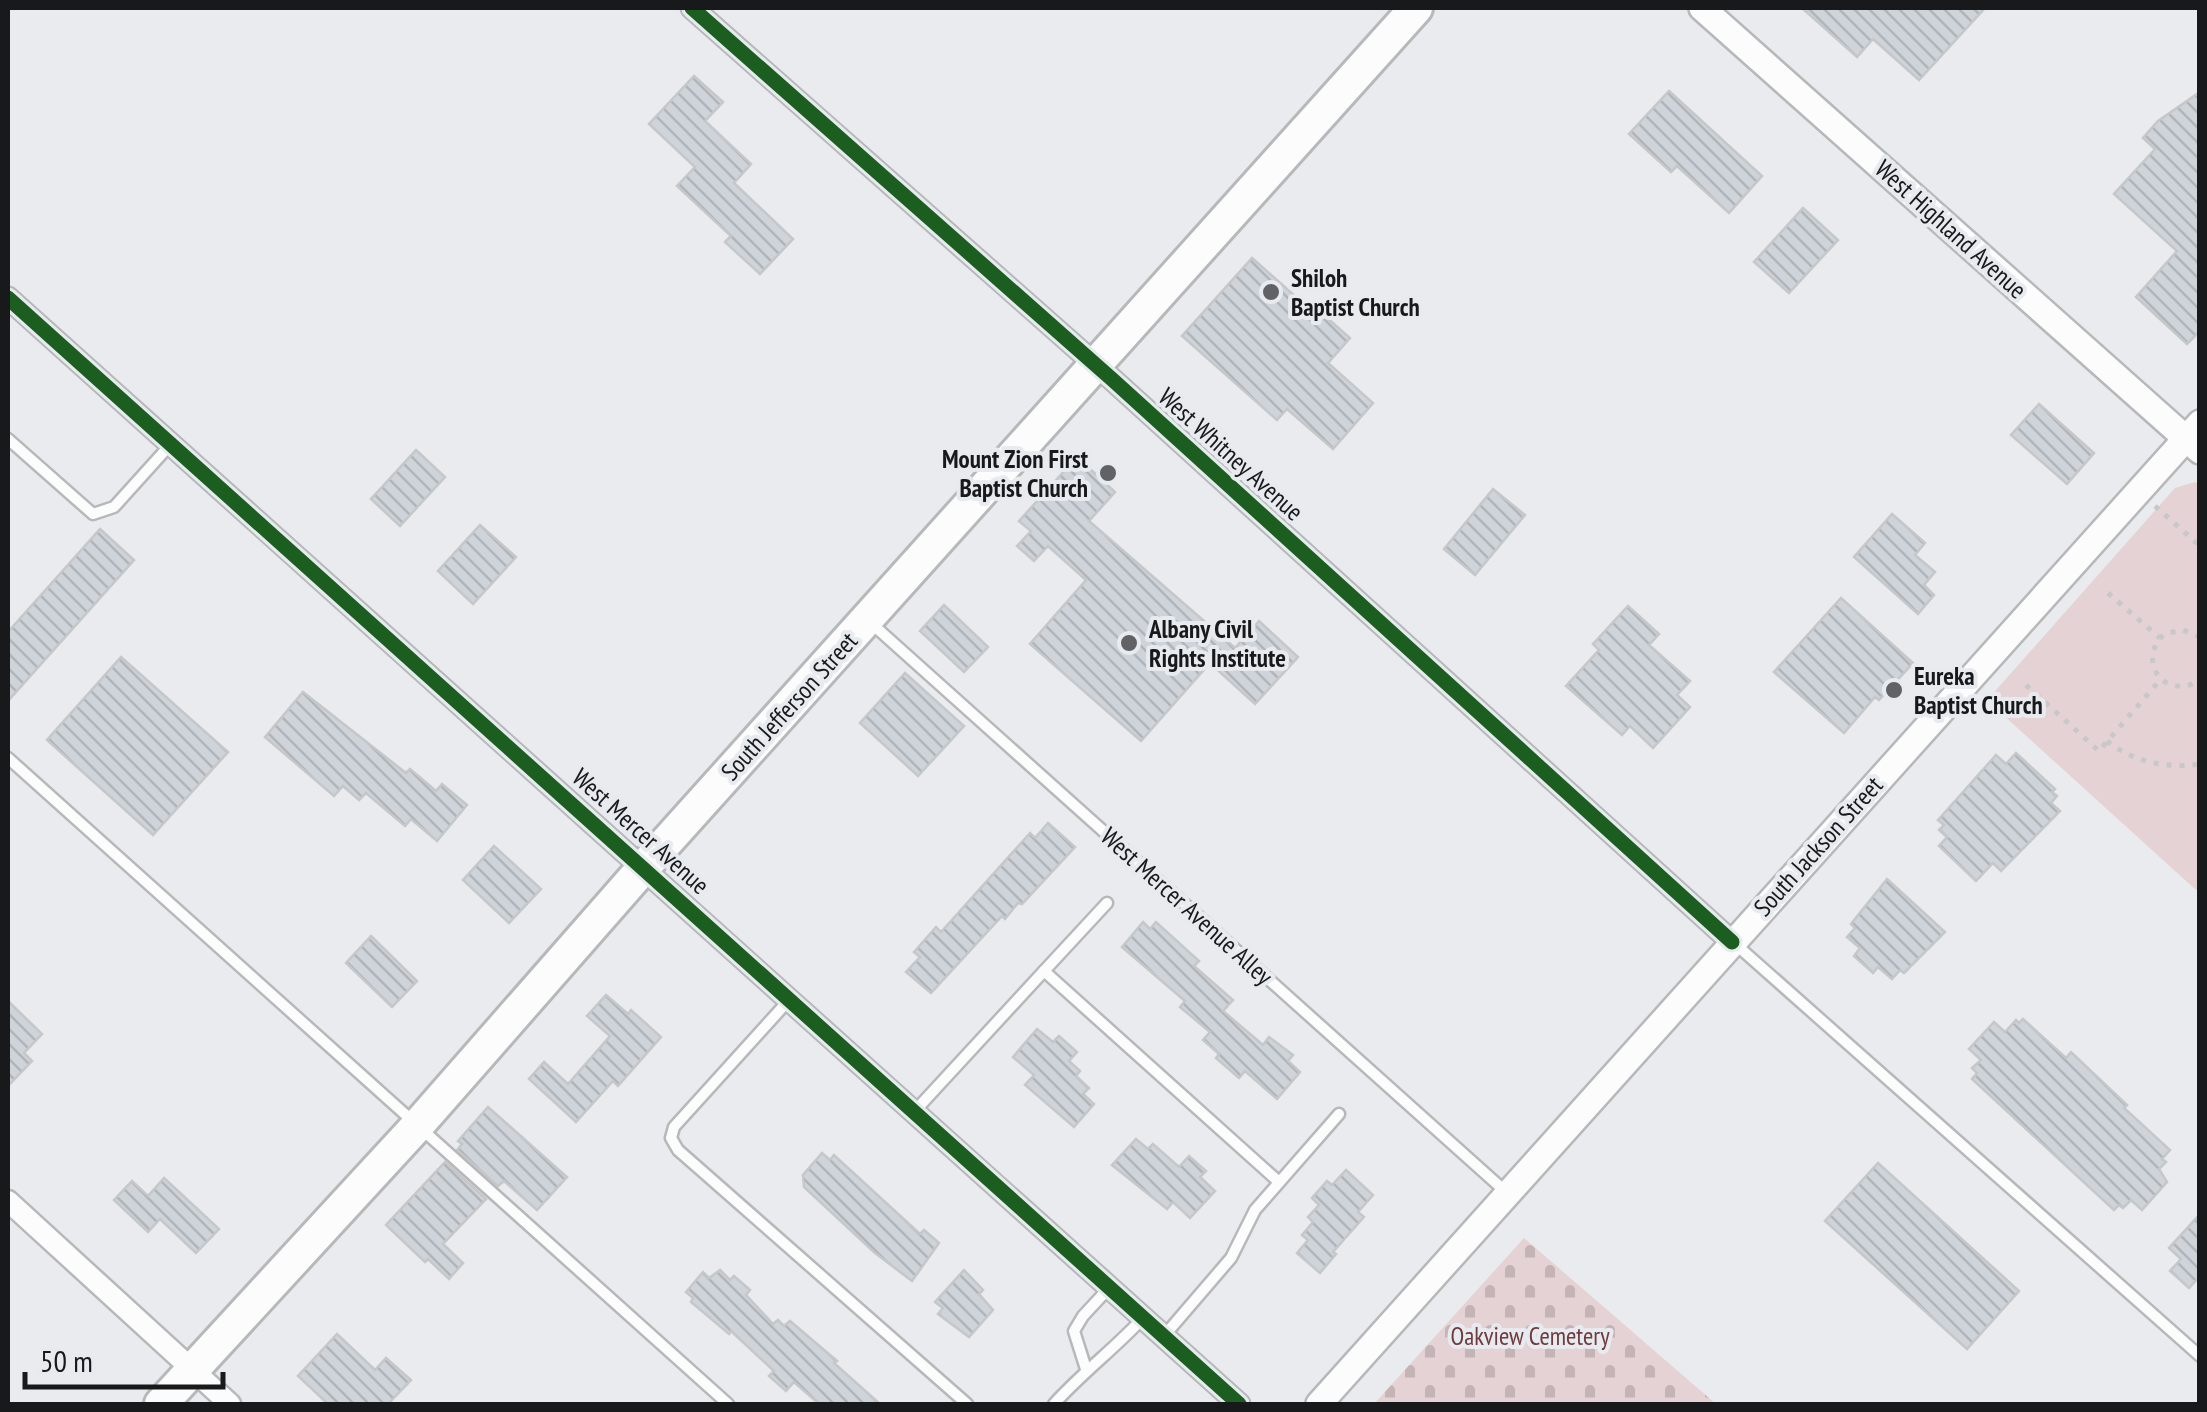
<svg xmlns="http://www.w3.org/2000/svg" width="2207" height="1412" font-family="'PT Sans Narrow',sans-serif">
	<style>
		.green { fill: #e5d2d4 }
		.cemetery { fill: url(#cemetery-stones) }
		.building { fill: url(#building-back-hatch); stroke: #c5c7c9; stroke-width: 2.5 }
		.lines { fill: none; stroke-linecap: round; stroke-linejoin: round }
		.service-casing { stroke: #b7b8ba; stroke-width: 15 }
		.minor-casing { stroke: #b7b8ba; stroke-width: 25 }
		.tertiary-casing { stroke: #b7b8ba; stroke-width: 30 }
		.primary-casing { stroke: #b7b8ba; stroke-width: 38 }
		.path { stroke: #c8c8c9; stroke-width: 5; stroke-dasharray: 5 8; stroke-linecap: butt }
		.service { stroke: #fcfcfc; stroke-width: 10 }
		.minor { stroke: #fcfcfc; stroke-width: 20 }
		.tertiary { stroke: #fcfcfc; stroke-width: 25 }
		.primary { stroke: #fcfcfc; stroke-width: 32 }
		.cycleway-casing { stroke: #e7ebf0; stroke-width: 21 }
		.cycleway { stroke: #1b5e20; stroke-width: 15 }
		.poi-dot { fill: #616265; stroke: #e7ebf0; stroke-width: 4 }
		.labels { text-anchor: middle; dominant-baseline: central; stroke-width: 8; stroke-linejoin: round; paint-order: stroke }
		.street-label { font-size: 25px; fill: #18191b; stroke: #e7ebf0 }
		.poi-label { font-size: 25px; font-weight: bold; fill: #18191b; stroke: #e7ebf0; text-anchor: start }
		.park-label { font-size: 25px; fill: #703b3e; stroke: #e7ebf0 }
	</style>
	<defs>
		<pattern id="cemetery-stones" width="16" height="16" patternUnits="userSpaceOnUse" patternTransform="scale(2.5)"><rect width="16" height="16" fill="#e5d2d4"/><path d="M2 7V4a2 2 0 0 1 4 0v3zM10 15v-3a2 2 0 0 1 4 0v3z" fill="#c4b4b5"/></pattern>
		<pattern id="building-back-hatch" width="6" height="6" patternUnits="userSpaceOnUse" patternTransform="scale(2.5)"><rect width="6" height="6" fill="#ced4da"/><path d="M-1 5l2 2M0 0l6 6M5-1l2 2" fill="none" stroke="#b0b5ba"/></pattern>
	</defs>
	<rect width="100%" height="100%" fill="#e9ebee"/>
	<path class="green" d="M2195 482 2200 486V886L2196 890 2001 713 1989 698 2175 488Z"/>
	<path class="cemetery" d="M1524 1238 1716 1404H1374Z"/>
	<g class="building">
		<path d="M1802 8H1985L1919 80 1873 39 1857 57Z"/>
		<path d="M694 76 723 102 705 121 751 164 734 183 793 239 760 274 725 242 731 236 677 186 695 167 649 124Z"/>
		<path d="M1669 91 1762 176 1729 213 1677 166 1671 172 1629 134Z"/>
		<path d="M2200 92V331L2187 344 2136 297 2177 251 2114 194 2155 149 2143 138 2158 121Z"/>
		<path d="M1803 208 1838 240 1789 293 1754 262Z"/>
		<path d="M1252 258 1312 311 1315 307 1350 338 1328 363 1373 403 1333 449 1287 409 1277 420 1182 336Z"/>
		<path d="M2039 404 2094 453 2067 484 2011 435Z"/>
		<path d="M416 450 445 477 400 526 371 499Z"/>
		<path d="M1077 457 1115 492 1089 521 1235 648 1259 621 1298 657 1255 704 1210 663 1141 741 1030 644 1086 580 1048 546 1034 561 1017 546 1031 531 1019 521Z"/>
		<path d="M1493 489 1525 515 1475 575 1444 549Z"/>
		<path d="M1892 514 1925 543 1915 555 1935 572 1924 585 1934 595 1918 614 1854 557Z"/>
		<path d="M480 525 516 557 473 604 438 571Z"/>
		<path d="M100 529 134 560 8 701V632Z"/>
		<path d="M1841 598 1913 663 1879 700 1875 697 1844 733 1774 672Z"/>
		<path d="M944 605 988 647 964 672 920 631Z"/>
		<path d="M1628 606 1659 634 1649 645 1690 681 1677 695 1690 707 1653 748 1630 726 1622 735 1566 686 1599 650 1593 644Z"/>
		<path d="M121 657 228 752 153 835 47 740Z"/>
		<path d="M905 673 964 726 918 776 860 723Z"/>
		<path d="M303 692 406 773 410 769 436 791 442 784 467 805 437 841 411 819 405 826 366 793 359 800 343 786 334 796 265 737Z"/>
		<path d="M2016 753 2055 789 2052 792 2057 796 2051 803 2060 811 2001 871 1993 863 1976 881 1939 846 1947 837 1939 830 1944 825 1938 820 1996 755 2006 764Z"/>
		<path d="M1048 823 1075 847 1022 904 1018 903 1005 919 1002 916 931 993 906 972 920 957 914 952 936 927 941 932 1030 833 1035 838Z"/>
		<path d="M494 846 541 889 509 923 463 880Z"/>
		<path d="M1887 879 1945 932 1904 973 1900 970 1892 979 1878 967 1873 973 1854 956 1860 948 1847 937 1855 928 1851 924Z"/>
		<path d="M1143 922 1150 929 1156 922 1199 961 1194 966 1233 1000 1223 1011 1263 1045 1269 1037 1293 1055 1288 1061 1300 1072 1277 1099 1245 1071 1239 1078 1216 1058 1219 1054 1203 1040 1210 1032 1180 1007 1185 1001 1122 947Z"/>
		<path d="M371 936 417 981 392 1007 346 963Z"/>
		<path d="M606 995 628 1014 631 1010 661 1037 618 1086 613 1081 576 1122 529 1079 544 1062 568 1084 610 1036 587 1016Z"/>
		<path d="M8 1001 42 1034 24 1053 32 1061 8 1086Z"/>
		<path d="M2023 1019 2066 1058 2071 1052 2127 1105 2124 1108 2170 1150 2162 1159 2166 1162 2159 1169 2167 1182 2142 1210 2131 1200 2123 1208 2119 1205 2114 1210 1972 1079 1977 1073 1972 1068 1981 1060 1969 1049 1994 1022 2005 1032 2016 1020 2019 1023Z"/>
		<path d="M1037 1029 1053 1042 1059 1036 1077 1052 1069 1061 1080 1071 1076 1076 1089 1088 1083 1094 1094 1104 1074 1127 1025 1085 1034 1075 1013 1057Z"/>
		<path d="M488 1107 567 1177 537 1210 504 1181 498 1186 457 1150 462 1144 458 1141Z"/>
		<path d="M1136 1139 1148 1149 1153 1144 1179 1167 1189 1156 1206 1171 1200 1177 1215 1191 1190 1218 1173 1202 1167 1209 1112 1165Z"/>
		<path d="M822 1153 830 1160 834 1155 920 1234 924 1230 939 1243 912 1281 875 1253 804 1187 803 1175Z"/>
		<path d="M445 1162 486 1199 443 1244 463 1263 449 1279 428 1259 425 1262 386 1225Z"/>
		<path d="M1878 1163 2019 1291 1967 1349 1825 1221Z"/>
		<path d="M1346 1170 1373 1195 1358 1212 1364 1217 1333 1252 1336 1254 1320 1273 1297 1253 1308 1240 1302 1235 1313 1222 1308 1217 1319 1205 1312 1198 1327 1181 1332 1185Z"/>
		<path d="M164 1178 219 1229 196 1253 160 1219 148 1232 114 1200 132 1181 148 1196Z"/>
		<path d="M2200 1214V1276L2189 1288 2170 1271 2181 1259 2169 1248Z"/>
		<path d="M720 1270 730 1280 734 1276 750 1290 746 1295 773 1324 778 1320 784 1326 790 1321 837 1361 834 1363 880 1404H819L794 1382 786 1391 769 1376 774 1371 731 1331 729 1334 691 1302 693 1298 686 1292 703 1272 709 1278Z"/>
		<path d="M964 1270 983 1290 979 1294 993 1310 969 1337 938 1314 943 1308 935 1302Z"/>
		<path d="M337 1334 375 1370 386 1358 411 1380 388 1404H328L298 1376Z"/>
	</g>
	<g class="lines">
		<defs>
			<g id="service">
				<path d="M8 439 93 514 114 507 170 445"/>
				<path d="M871 623 1506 1192"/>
				<path d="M8 758 728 1404"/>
				<path d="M1107 903 1044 971 1279 1182"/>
				<path d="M1733 942 2200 1356"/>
				<path d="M789 1000 674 1127 671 1138 678 1150 967 1404"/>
				<path d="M914 1112 1044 971"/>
				<path d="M1164 1336 1231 1258 1255 1210 1339 1114"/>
				<path d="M1086 1369 1074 1331 1083 1316 1109 1288"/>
				<path d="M1054 1404C1082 1373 1114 1349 1143 1318"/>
			</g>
			<g id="minor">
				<path d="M692 8 1114 381 1732 942"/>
				<path d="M8 298 1239 1404"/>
				<path d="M8 1201 230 1404"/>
			</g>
			<g id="tertiary">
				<path d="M1702 8 2200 451"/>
				<path d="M1319 1404 2200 423"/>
			</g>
			<path id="primary" d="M161 1404 417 1126 644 867 1416 8"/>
		</defs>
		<use href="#service" class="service-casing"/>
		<use href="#minor" class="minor-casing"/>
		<use href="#tertiary" class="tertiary-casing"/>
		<use href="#primary" class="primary-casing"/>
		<g class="path">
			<path d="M2155 506 2200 546"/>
			<path d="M2108 593 2160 638"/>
			<path d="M2200 637 2183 630 2164 634C2135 662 2166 702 2200 680"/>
			<path d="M2026 685 2099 751 2160 680"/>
			<path d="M2107 741C2133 762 2168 769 2200 764"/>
		</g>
		<use href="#service" class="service"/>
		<use href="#minor" class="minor"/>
		<use href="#tertiary" class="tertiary"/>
		<use href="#primary" class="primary"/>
		<defs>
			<g id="cycleway">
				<path d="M692 8 1114 381 1732 942"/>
				<path d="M8 298 1239 1404"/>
			</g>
		</defs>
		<use href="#cycleway" class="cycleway-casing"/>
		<use href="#cycleway" class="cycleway"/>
	</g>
	<g class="poi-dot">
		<circle cx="1271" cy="292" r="10"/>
		<circle cx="1108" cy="473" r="10"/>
		<circle cx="1129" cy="643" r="10"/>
		<circle cx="1894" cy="690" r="10"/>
	</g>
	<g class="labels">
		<g class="street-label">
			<text transform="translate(1951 229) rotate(42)">West Highland Avenue</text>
			<text transform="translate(1231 454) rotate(42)">West Whitney Avenue</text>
			<text transform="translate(789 706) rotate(-48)">South Jefferson Street</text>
			<text transform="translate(641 831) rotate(42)">West Mercer Avenue</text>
			<text transform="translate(1818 846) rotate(-48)">South Jackson Street</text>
			<text transform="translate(1187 906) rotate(42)">West Mercer Avenue Alley</text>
		</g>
		<g class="poi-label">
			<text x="1291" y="278">Shiloh<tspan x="1291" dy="29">Baptist Church</tspan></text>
			<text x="1088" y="459" text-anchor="end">Mount Zion First<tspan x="1088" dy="29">Baptist Church</tspan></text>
			<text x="1149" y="629">Albany Civil<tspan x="1149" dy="29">Rights Institute</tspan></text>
			<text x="1914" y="676">Eureka<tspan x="1914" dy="29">Baptist Church</tspan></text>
		</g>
		<g class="park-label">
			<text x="1530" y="1336">Oakview Cemetery</text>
		</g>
	</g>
	<rect width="2207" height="1412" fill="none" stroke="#18191b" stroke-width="20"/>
	<path d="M25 1372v15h198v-15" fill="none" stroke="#18191b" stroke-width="5"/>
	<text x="40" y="1372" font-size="30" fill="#18191b" stroke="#e7ebf0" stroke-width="8" paint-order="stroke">50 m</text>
</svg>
